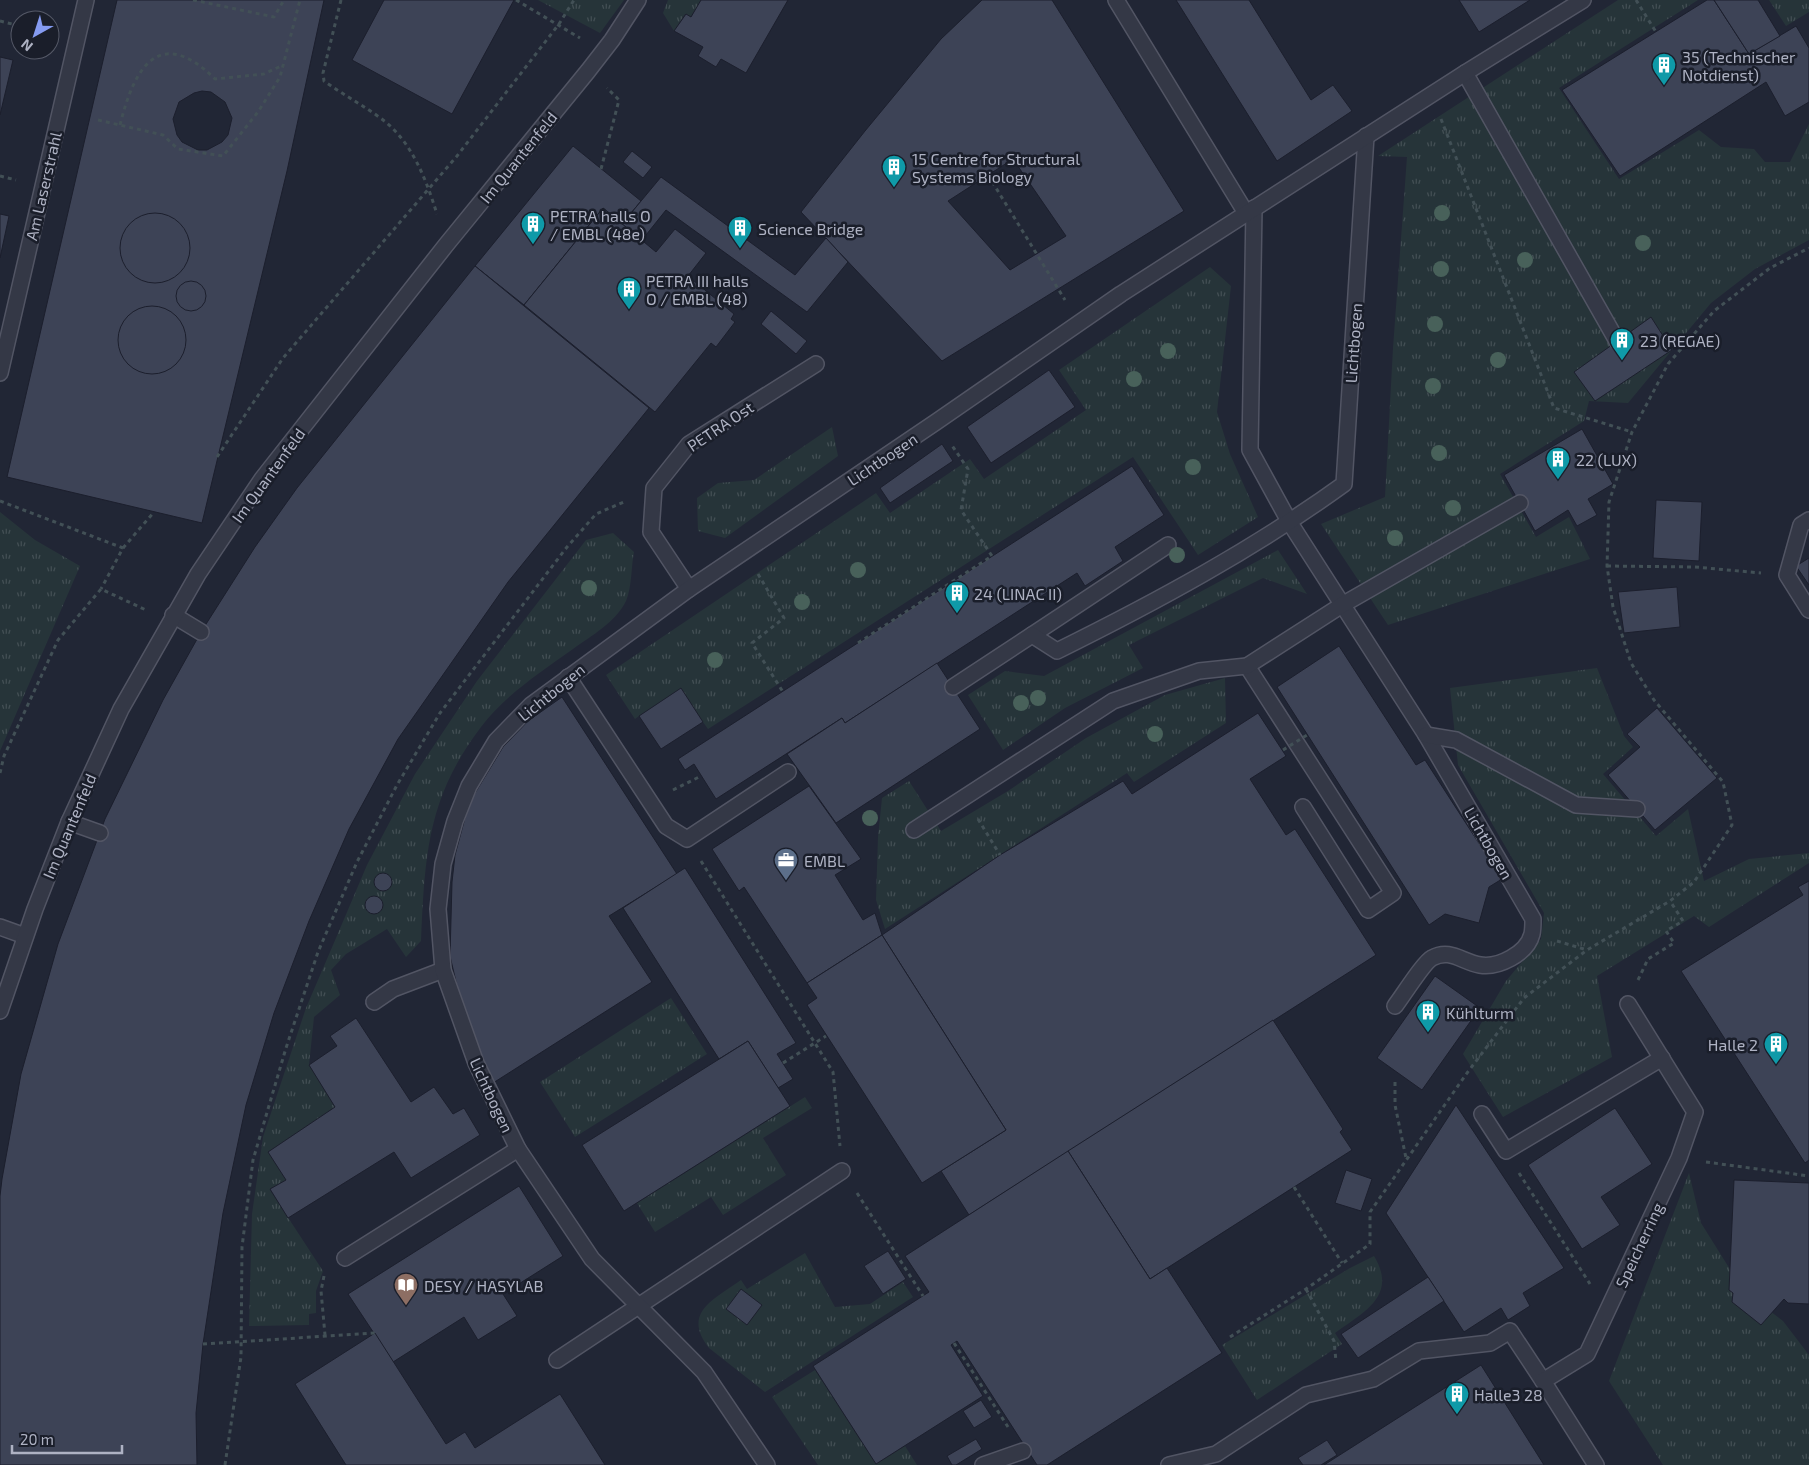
<svg xmlns="http://www.w3.org/2000/svg" width="1809" height="1465" font-family="'Exo 2',sans-serif">
	<style>
		.grass { fill: url(#grass-tufts) }
		.building { fill: #3d4356; stroke: #1c1f2d; fill-rule: evenodd }
		.lines { fill: none; stroke-linecap: round; stroke-linejoin: round }
		.lane-casing { stroke: #525564; stroke-width: 18 }
		.path { stroke: #425056; stroke-width: 3; stroke-dasharray: 4 4; stroke-linecap: butt }
		.lane { stroke: #343846; stroke-width: 15 }
		.path-bridge { stroke: #425056; stroke-width: 3; stroke-dasharray: 4 4; stroke-linecap: butt }
		.tree { fill: #48615a }
		.labels { text-anchor: middle; dominant-baseline: central; stroke-width: 5; stroke-linejoin: round; paint-order: stroke }
		.poi-label { font-size: 16px; fill: #aeb2c3; stroke: #1a1e2a; text-anchor: start }
		.street-label { font-size: 16px; fill: #aeb2c3; stroke: #1a1e2a }
	</style>
	<defs>
		<pattern id="grass-tufts" width="24" height="20" patternUnits="userSpaceOnUse" patternTransform="scale(1.25)"><rect width="24" height="20" fill="#263439"/><path d="M3 7l-1-3M5 7V3M7 7l1-3M15 17l-1-3M17 17v-4M19 17l1-3" fill="none" stroke="#434f54"/></pattern>
	</defs>
	<rect width="100%" height="100%" fill="#212635"/>
	<g class="grass">
		<path d="M538 0H624L600 33Z"/>
		<path d="M668 0H701L691 17 685 14 674 31 663 13Z"/>
		<path d="M1618 0H1698L1559 88 1619 179 1699 130 1721 147 1754 149 1765 162H1790L1809 124V240L1755 269 1711 303 1628 403 1589 401 1584 421 1500 474 1536 537 1569 517 1590 559 1388 625 1321 524 1385 497 1393 348 1407 157 1378 156Z"/>
		<path d="M1769 0H1809V12L1786 26Z"/>
		<path d="M1210 267 1231 286 1217 412 1230 454 1258 517 1198 555 1133 457 708 729 703 722 639 716 635 719 606 675 876 493 890 513 970 459 984 479 1086 410 1059 370Z"/>
		<path d="M832 427 838 456 725 538 698 531 697 498 718 483 754 480Z"/>
		<path d="M0 512 35 540 80 566 0 751Z"/>
		<path d="M613 533 634 552C631 567 632 587 626 601 616 622 591 636 573 649 541 672 505 695 481 727 427 798 425 855 421 941L406 957 387 929 346 954 331 970 340 995 314 1017 309 1065 335 1107 269 1152 286 1180 270 1190 323 1271 316 1291V1313L309 1314V1325L249 1326 252 1214 263 1137 306 1008 336 938 367 865 415 774 477 681 586 540Z"/>
		<path d="M1278 550 1307 594 1263 578 1129 645 1143 668 1065 708 1003 750 968 695 1005 671 1044 676Z"/>
		<path d="M1597 668 1624 736 1633 747 1603 774 1656 836 1688 809 1704 881 1749 859 1809 853V863L1709 927 1694 916 1597 976 1612 1057 1503 1117 1463 1054 1506 981 1541 939 1544 913 1458 765 1450 688Z"/>
		<path d="M1225 678 1226 723 1134 782 1127 773 885 929 876 900 878 837 882 798 909 781 941 831 1008 791 1086 738 1165 695Z"/>
		<path d="M671 998 707 1054 575 1137 540 1082Z"/>
		<path d="M805 1097 812 1108 763 1138 786 1175 723 1215 711 1197 655 1232 637 1203Z"/>
		<path d="M1689 1173 1701 1223 1743 1290 1783 1321 1809 1355V1465H1663L1609 1381Z"/>
		<path d="M805 1253 835 1307 870 1304 903 1282 913 1297 765 1392 709 1348C681 1312 715 1299 741 1280L747 1289Z"/>
		<path d="M1374 1256C1398 1296 1364 1312 1335 1333L1342 1344 1257 1400 1222 1345 1350 1268Z"/>
		<path d="M815 1370 876 1464 905 1446 917 1465H818L772 1397Z"/>
	</g>
	<g class="building">
		<path d="M117 0H324L287 171 202 523 7 477ZM202 91 211 92 225 102 232 118 228 135 222 142 207 150H198L182 142 177 135 173 119 179 102 194 93Z"/>
		<path d="M384 0H514L452 114 352 60Z"/>
		<path d="M701 0H788L746 73 721 59 716 67 698 56 703 47 674 31 686 14 691 17Z"/>
		<path d="M982 0H1052L1184 211 942 361 801 212 865 131 941 39ZM1013 159 1066 236 1010 270 948 201Z"/>
		<path d="M1176 0H1249L1311 100 1333 85 1352 111 1277 161Z"/>
		<path d="M1459 0H1530L1479 32Z"/>
		<path d="M1707 0H1714L1749 54 1796 26 1809 48V102L1785 116 1766 82 1620 176 1562 90Z"/>
		<path d="M1714 0H1758L1780 36 1749 54Z"/>
		<path d="M0 57 13 60 0 115Z"/>
		<path d="M573 146 641 201 622 224 603 208 524 305 475 266Z"/>
		<path d="M632 151 652 167 643 178 623 162Z"/>
		<path d="M661 177 795 275 826 238 848 262 807 312 666 210 642 240 622 224Z"/>
		<path d="M603 208 656 252 675 229 706 253 688 276 734 314 731 319 735 322 716 347 711 343 655 412 524 305Z"/>
		<circle cx="155" cy="248" r="35"/>
		<path d="M0 214 9 216 0 258Z"/>
		<path d="M475 266 649 408 508 582 398 739 349 829 309 921 274 1013 246 1105 223 1213 203 1344 196 1413 197 1465H0V1196L2 1179 21 1074 58 944 105 819 163 700 201 632 255 547 297 488Z"/>
		<circle cx="191" cy="296" r="15"/>
		<circle cx="152" cy="340" r="34"/>
		<path d="M771 311 807 341 796 354 761 324Z"/>
		<path d="M1651 317 1672 350 1595 401 1574 372Z"/>
		<path d="M1049 370 1075 407 991 463 967 427Z"/>
		<path d="M1582 429 1613 484 1588 499 1597 515 1577 526 1568 510 1535 531 1504 475Z"/>
		<path d="M942 444 953 461 890 503 880 488Z"/>
		<path d="M1132 466 1164 515 1115 547 1123 561 1085 586 1077 573 845 723 842 718 716 799 694 764 685 770 678 759Z"/>
		<path d="M1656 500 1702 502 1699 561 1653 558Z"/>
		<path d="M1809 558V585L1796 566Z"/>
		<path d="M1677 587 1680 627 1624 633 1618 592Z"/>
		<path d="M1339 646 1416 765 1425 760 1502 879 1489 887 1479 923 1445 914 1429 925 1277 687Z"/>
		<path d="M937 663 980 729 836 823 787 754 842 718 845 723Z"/>
		<path d="M681 688 703 722 661 749 639 716Z"/>
		<path d="M562 697 677 874 609 916 652 982 493 1083 462 1007 450 956 452 882 455 855 469 803 503 747 528 721Z"/>
		<path d="M1657 708 1717 778 1655 830 1608 775 1640 747 1627 734Z"/>
		<path d="M1258 713 1286 756 1250 779 1286 835 1295 829 1376 955 969 1215 941 1171 1006 1130 882 935 1000 855 1123 781 1132 794Z"/>
		<path d="M809 786 861 859 835 875 863 920 875 913 882 935 807 983 744 887 739 891 712 849Z"/>
		<path d="M685 868 796 1043 777 1054 793 1079 778 1088 748 1041 719 1059 623 908Z"/>
		<circle cx="383" cy="882" r="9"/>
		<path d="M1809 881V1160L1805 1163 1681 971 1803 895 1798 887Z"/>
		<circle cx="374" cy="905" r="9"/>
		<path d="M882 935 1006 1130 922 1183 807 1005 817 998 807 983Z"/>
		<path d="M1435 976 1480 1008 1422 1090 1377 1058Z"/>
		<path d="M356 1018 411 1102 434 1087 453 1114 464 1108 480 1135 411 1178 394 1152 288 1218 270 1189 286 1180 268 1152 335 1107 309 1065 337 1046 330 1036Z"/>
		<path d="M1273 1020 1343 1129 1340 1132 1352 1150 1150 1279 1068 1151Z"/>
		<path d="M748 1041 790 1106 624 1211 582 1145Z"/>
		<path d="M1456 1105 1564 1268 1523 1293 1530 1306 1508 1320 1501 1308 1464 1332 1386 1213Z"/>
		<path d="M1615 1108 1652 1164 1601 1197 1620 1225 1582 1249 1528 1165Z"/>
		<path d="M1068 1151 1150 1279 1167 1268 1222 1353 1047 1465H1037L957 1341 951 1345 983 1396 876 1464 813 1366 929 1292 905 1256Z"/>
		<path d="M1346 1170 1372 1179 1361 1211 1335 1203Z"/>
		<path d="M1734 1180 1809 1183V1304L1788 1303 1784 1299 1761 1325 1732 1302 1733 1293 1729 1290Z"/>
		<path d="M519 1186 563 1256 503 1294 517 1316 478 1340 464 1317 393 1362 348 1294Z"/>
		<path d="M888 1251 906 1279 883 1294 864 1266Z"/>
		<path d="M1428 1277 1444 1301 1358 1358 1341 1334Z"/>
		<path d="M741 1289 762 1305 747 1325 726 1309Z"/>
		<path d="M375 1333 446 1444 465 1432 475 1448 560 1394 605 1465H346L295 1384Z"/>
		<path d="M1481 1365 1544 1465H1324Z"/>
		<path d="M981 1400 992 1417 974 1428 963 1411Z"/>
		<path d="M976 1439 982 1449 956 1465H952L947 1456Z"/>
		<path d="M1327 1440 1337 1455 1321 1465H1303L1298 1458Z"/>
	</g>
	<g class="lines">
		<defs>
			<g id="lane">
				<path d="M1116 0 1246 213"/>
				<path d="M1465 73 1617 341"/>
				<path d="M1254 208 1250 450 1290 523 1426 735 1533 919C1533 924 1533 930 1532 934 1527 954 1498 968 1480 965 1462 962 1450 948 1432 958 1424 962 1402 997 1395 1006"/>
				<path d="M0 373 86 0"/>
				<path d="M1809 520 1801 525 1787 575 1809 610"/>
				<path d="M689 589 651 532 654 488 689 444 816 364"/>
				<path d="M173 615 201 632"/>
				<path d="M1032 635 1168 545"/>
				<path d="M1247 666 1393 893 1368 910 1303 807"/>
				<path d="M568 677 666 826 687 839 788 772"/>
				<path d="M953 687 1032 635 1057 651C1156 602 1254 549 1344 484L1366 136"/>
				<path d="M1426 735 1456 740 1576 805 1637 809"/>
				<path d="M69 822 100 833"/>
				<path d="M914 830 1113 701 1199 671 1247 666 1342 605 1520 503"/>
				<path d="M0 927 25 936"/>
				<path d="M374 1002 393 989 443 970"/>
				<path d="M0 1011 35 909 69 822 121 709 198 574 262 479 446 245 588 71 612 40 638 0"/>
				<path d="M1482 1114 1506 1151 1662 1058"/>
				<path d="M345 1258 518 1149"/>
				<path d="M557 1360 842 1171"/>
				<path d="M767 1465 704 1372 592 1259 518 1149 476 1063 443 970 438 909 443 864 455 821 469 786 496 741 531 705 689 589 936 422 1121 294 1465 73 1583 0"/>
				<path d="M983 1465 1023 1451"/>
				<path d="M1169 1465 1216 1454 1306 1395 1373 1379 1419 1351 1490 1343 1510 1331 1543 1381"/>
				<path d="M1596 1465 1543 1381 1587 1354 1679 1158 1695 1112 1628 1004"/>
			</g>
		</defs>
		<use href="#lane" class="lane-casing"/>
		<g class="path">
			<path d="M193 0 274 17 284 0"/>
			<path d="M341 0 323 73 324 81C342 94 361 104 379 117 411 139 426 179 437 214"/>
			<path d="M516 0 580 38"/>
			<path d="M1636 0 1656 32"/>
			<path d="M0 21 20 26"/>
			<path d="M1441 119 1554 408 1632 432"/>
			<path d="M98 120 163 135 178 149 223 156 258 112 280 77 300 0"/>
			<path d="M120 125C134 68 159 24 215 79L264 74 283 65"/>
			<path d="M601 169 619 100 607 88"/>
			<path d="M988 175 1065 300"/>
			<path d="M0 176 16 180"/>
			<path d="M217 457 283 358 457 156 559 24 574 0"/>
			<path d="M0 501 123 548 101 589"/>
			<path d="M123 548 154 512"/>
			<path d="M1607 566 1695 567 1761 573"/>
			<path d="M758 574 784 618 752 643 783 692"/>
			<path d="M858 643 992 556 961 510 968 469 951 444"/>
			<path d="M0 773 4 756 58 640 101 589 146 610"/>
			<path d="M673 790 701 776"/>
			<path d="M978 819 1000 855"/>
			<path d="M701 861 833 1072 840 1146"/>
			<path d="M1557 941 1587 950"/>
			<path d="M1638 980 1648 959 1674 943 1666 931 1683 921 1670 901"/>
			<path d="M1395 1082V1105L1406 1158"/>
			<path d="M1706 1162 1809 1176"/>
			<path d="M1519 1173 1590 1284"/>
			<path d="M1294 1187 1342 1263"/>
			<path d="M857 1193 923 1296"/>
			<path d="M324 1276 321 1291 325 1335"/>
			<path d="M1306 1289 1334 1341 1336 1361"/>
			<path d="M1230 1337 1306 1289 1370 1244V1212L1467 1073 1524 998 1587 950 1670 901 1694 882 1732 825 1723 782 1654 700 1631 663 1613 607 1607 566 1609 502 1632 432 1668 364 1714 311 1770 268 1809 248"/>
			<path d="M954 1343 1008 1427"/>
			<path d="M225 1465 241 1357 242 1247 253 1160 286 1048 318 952 357 862 397 785 440 713 567 547 596 514 626 501"/>
		</g>
		<use href="#lane" class="lane"/>
		<g class="path-bridge">
			<path d="M1283 750 1307 735"/>
			<path d="M783 1063 826 1036"/>
			<path d="M203 1344 375 1333"/>
		</g>
	</g>
	<g class="tree">
		<circle cx="1442" cy="213" r="8"/>
		<circle cx="1643" cy="243" r="8"/>
		<circle cx="1525" cy="260" r="8"/>
		<circle cx="1441" cy="269" r="8"/>
		<circle cx="1435" cy="324" r="8"/>
		<circle cx="1168" cy="351" r="8"/>
		<circle cx="1498" cy="360" r="8"/>
		<circle cx="1134" cy="379" r="8"/>
		<circle cx="1433" cy="386" r="8"/>
		<circle cx="1439" cy="453" r="8"/>
		<circle cx="1193" cy="467" r="8"/>
		<circle cx="1453" cy="508" r="8"/>
		<circle cx="1395" cy="538" r="8"/>
		<circle cx="1177" cy="555" r="8"/>
		<circle cx="858" cy="570" r="8"/>
		<circle cx="589" cy="588" r="8"/>
		<circle cx="802" cy="602" r="8"/>
		<circle cx="715" cy="660" r="8"/>
		<circle cx="1038" cy="698" r="8"/>
		<circle cx="1021" cy="703" r="8"/>
		<circle cx="1155" cy="734" r="8"/>
		<circle cx="870" cy="818" r="8"/>
	</g>
	<defs>
		<symbol id="building-pin" viewBox="-11 -11 22 30"><path d="M0 17L-7.5 6A9.5 9.5 0 1 1 7.5 6Z" fill="#0f9aa8" stroke="#1a1e2a"/><path d="M-4-6H4V6H1V3H-1V6H-4ZM-2.5-4.3h1.7v1.8h-1.7ZM.8-4.3h1.7v1.8H.8ZM-2.5-1h1.7V.8h-1.7ZM.8-1h1.7V.8H.8Z" fill="#fff"/></symbol>
		<symbol id="office-pin" viewBox="-11 -11 22 30"><path d="M0 17L-7.5 6A9.5 9.5 0 1 1 7.5 6Z" fill="#5c6f8a" stroke="#1a1e2a"/><path d="M-6-3h4V-5.5h4V-3h4V5H-6ZM-1-4.5V-3h2v-1.5ZM-6 0V1H6V0Z" fill="#fff"/></symbol>
		<symbol id="library-pin" viewBox="-11 -11 22 30"><path d="M0 17L-7.5 6A9.5 9.5 0 1 1 7.5 6Z" fill="#8d6e63" stroke="#1a1e2a"/><path d="M-6-4Q-3-5.5-.7-3.5V5Q-3 3-6 4ZM6-4Q3-5.5 .7-3.5V5Q3 3 6 4Z" fill="#fff"/></symbol>
	</defs>
	<g fill-rule="evenodd">
		<use href="#building-pin" x="1650" y="51" width="28" height="38"/>
		<use href="#building-pin" x="880" y="153" width="28" height="38"/>
		<use href="#building-pin" x="519" y="210" width="28" height="38"/>
		<use href="#building-pin" x="726" y="214" width="28" height="38"/>
		<use href="#building-pin" x="615" y="275" width="28" height="38"/>
		<use href="#building-pin" x="1608" y="326" width="28" height="38"/>
		<use href="#building-pin" x="1544" y="445" width="28" height="38"/>
		<use href="#building-pin" x="943" y="579" width="28" height="38"/>
		<use href="#office-pin" x="772" y="846" width="28" height="38"/>
		<use href="#building-pin" x="1414" y="998" width="28" height="38"/>
		<use href="#building-pin" x="1762" y="1030" width="28" height="38"/>
		<use href="#library-pin" x="392" y="1271" width="28" height="38"/>
		<use href="#building-pin" x="1443" y="1380" width="28" height="38"/>
	</g>
	<g class="labels">
		<g class="poi-label">
			<text x="1682" y="56">35 (Technischer<tspan x="1682" dy="18">Notdienst)</tspan></text>
			<text x="912" y="158">15 Centre for Structural<tspan x="912" dy="18">Systems Biology</tspan></text>
			<text x="550" y="215">PETRA halls O<tspan x="550" dy="18">/ EMBL (48e)</tspan></text>
			<text x="758" y="228">Science Bridge</text>
			<text x="646" y="280">PETRA III halls<tspan x="646" dy="18">O / EMBL (48)</tspan></text>
			<text x="1640" y="340">23 (REGAE)</text>
			<text x="1576" y="459">22 (LUX)</text>
			<text x="974" y="593">24 (LINAC II)</text>
			<text x="804" y="860">EMBL</text>
			<text x="1446" y="1012">Kühlturm</text>
			<text x="1758" y="1044" text-anchor="end">Halle 2</text>
			<text x="424" y="1285">DESY / HASYLAB</text>
			<text x="1474" y="1394">Halle3 28</text>
		</g>
		<g class="street-label">
			<text transform="translate(518 157) rotate(-51)">Im Quantenfeld</text>
			<text transform="translate(43 186) rotate(-77)">Am Laserstrahl</text>
			<text transform="translate(1353 343) rotate(-86)">Lichtbogen</text>
			<text transform="translate(720 426) rotate(-34)">PETRA Ost</text>
			<text transform="translate(882 459) rotate(-34)">Lichtbogen</text>
			<text transform="translate(268 475) rotate(-54)">Im Quantenfeld</text>
			<text transform="translate(551 692) rotate(-39)">Lichtbogen</text>
			<text transform="translate(69 826) rotate(-67)">Im Quantenfeld</text>
			<text transform="translate(1489 843) rotate(60)">Lichtbogen</text>
			<text transform="translate(492 1095) rotate(65)">Lichtbogen</text>
			<text transform="translate(1639 1245) rotate(-65)">Speicherring</text>
		</g>
	</g>
	<g transform="translate(35 35) rotate(219)"><circle r="24" fill="#1a1e2a" stroke="#555967"/>
	<path d="M0-4L9 19L0 12L-9 19Z" fill="#859bf1"/>
	<text y="-8" font-size="14" font-weight="bold" text-anchor="middle" fill="#aeb2c3">N</text>
	</g>
	<path d="M12 1445v8h110v-8" fill="none" stroke="#aeb2c3" stroke-width="2.5"/>
	<text x="20" y="1445" font-size="15" fill="#aeb2c3" stroke="#1a1e2a" stroke-width="4" paint-order="stroke">20 m</text>
</svg>
